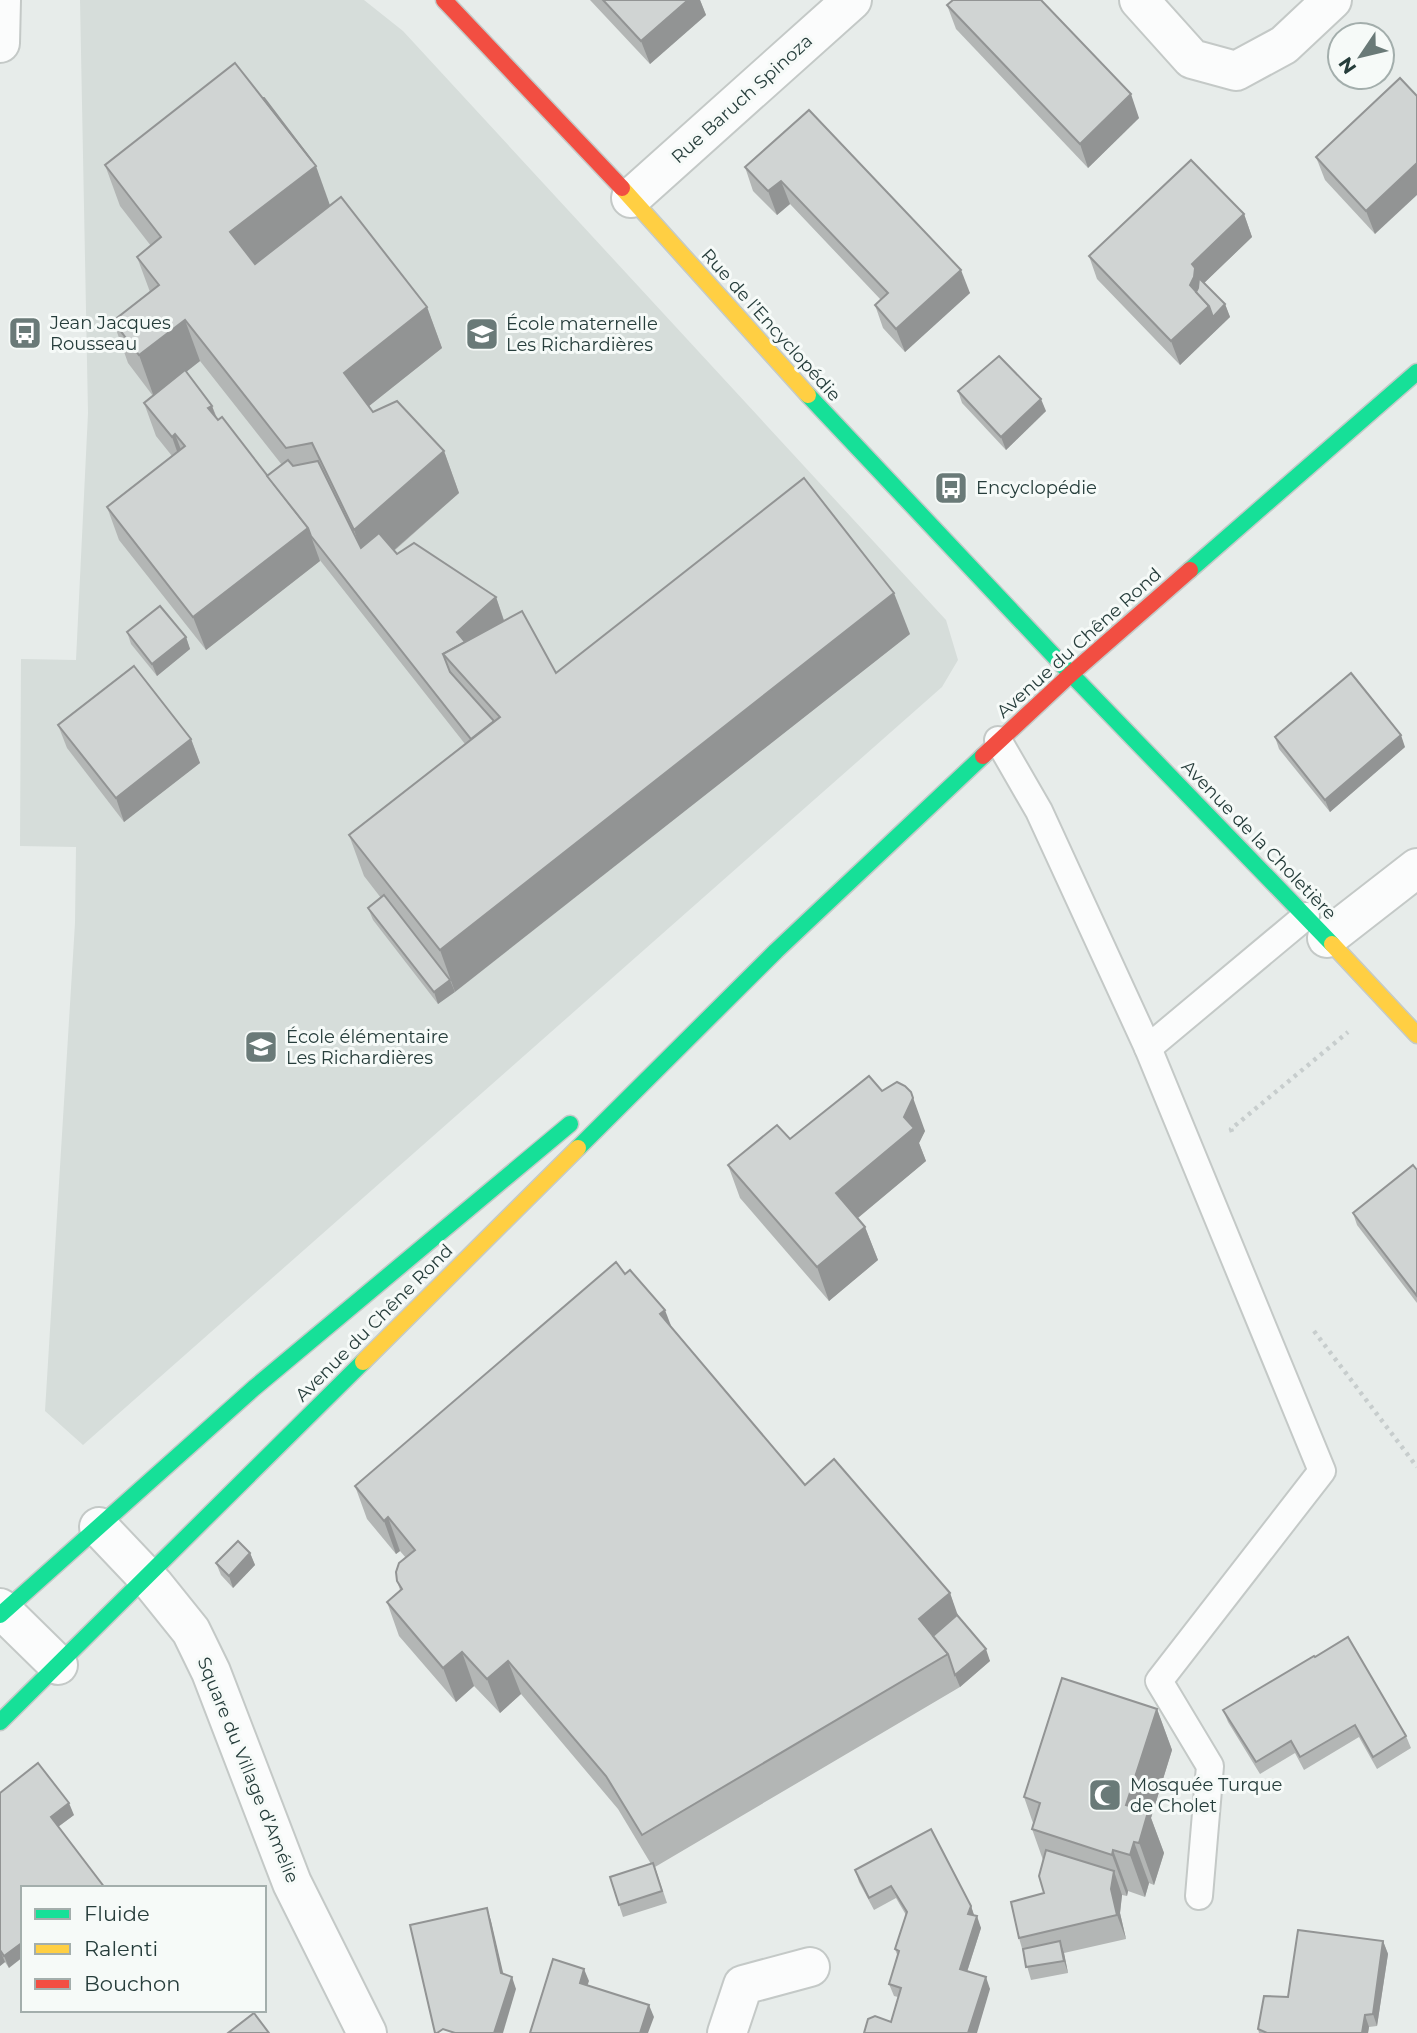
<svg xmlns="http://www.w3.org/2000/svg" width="1417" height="2033" font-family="Montserrat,sans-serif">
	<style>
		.built { fill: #d6ddda }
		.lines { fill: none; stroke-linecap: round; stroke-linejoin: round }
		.lane-casing { stroke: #c4c9c7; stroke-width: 30 }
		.street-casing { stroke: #c4c9c7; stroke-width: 42 }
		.fast-casing { stroke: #c4cac8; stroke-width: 19 }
		.slow-casing { stroke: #c4cac8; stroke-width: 19 }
		.jam-casing { stroke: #c4cac8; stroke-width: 19 }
		.path { stroke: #c7cdcd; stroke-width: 4.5; stroke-dasharray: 3.5 5; stroke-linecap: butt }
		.lane { stroke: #fbfcfc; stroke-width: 26 }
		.street { stroke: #fbfcfc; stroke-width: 38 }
		.fast { stroke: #16e098; stroke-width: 16 }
		.slow { stroke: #ffcf43; stroke-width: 16 }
		.jam { stroke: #f24e42; stroke-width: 16 }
		.wall { fill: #b3b6b5; fill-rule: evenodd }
		.shaded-wall { fill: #929494 }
		.building { fill: #d0d4d3; stroke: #929494; stroke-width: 2 }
		.labels { text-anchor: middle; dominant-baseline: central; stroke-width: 6; stroke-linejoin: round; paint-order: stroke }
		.street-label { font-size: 18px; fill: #263d3b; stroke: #f6faf8 }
		.poi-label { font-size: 18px; fill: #263d3b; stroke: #f6faf8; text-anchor: start }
	</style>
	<rect width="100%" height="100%" fill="#e7ecea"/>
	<path class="built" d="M80 0H364L403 31 946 620 958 660 942 687 83 1445 45 1411 75 923 76 847 20 846 21 659 76 660 88 413Z"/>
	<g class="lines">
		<defs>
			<g id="lane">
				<path d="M998 740 1039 811 1148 1048 1322 1471 1159 1681 1210 1766 1199 1896"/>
				<path d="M1148 1048 1306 916"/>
			</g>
			<g id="street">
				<path d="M1139 0 1192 59 1236 71 1284 45 1332 0"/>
				<path d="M0 43 1 0"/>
				<path d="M631 198 852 0"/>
				<path d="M1327 938 1417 868"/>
				<path d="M99 1527 154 1585 191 1631 211 1672 292 1883 367 2033"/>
				<path d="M0 1608 58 1665"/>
				<path d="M727 2033 743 1985 810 1967"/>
			</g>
			<g id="fast">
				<path d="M808 395 1071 674 1332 944"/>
				<path d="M1190 570 1417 372"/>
				<path d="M578 1148 776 951 983 756"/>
				<path d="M0 1615 254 1388 570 1124"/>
				<path d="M0 1722 363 1362"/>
			</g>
			<g id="slow">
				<path d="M622 188 808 395"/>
				<path d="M1332 944 1417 1035"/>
				<path d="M363 1362 578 1148"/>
			</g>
			<g id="jam">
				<path d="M444 0 622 188"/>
				<path d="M983 756 1071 674 1190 570"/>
			</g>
		</defs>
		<use href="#lane" class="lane-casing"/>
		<use href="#street" class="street-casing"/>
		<use href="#fast" class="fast-casing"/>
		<use href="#slow" class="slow-casing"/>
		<use href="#jam" class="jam-casing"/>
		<g class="path">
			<path d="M1232 1132 1231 1129 1348 1032"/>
			<path d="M1314 1331 1417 1467"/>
		</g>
		<use href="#lane" class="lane"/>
		<use href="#street" class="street"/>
		<use href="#fast" class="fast"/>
		<use href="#slow" class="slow"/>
		<use href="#jam" class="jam"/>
	</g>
	<g class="wall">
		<path d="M590 0H700L706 15 650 64Z"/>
		<path d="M947 5 1139 118 1088 168 956 29Z"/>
		<path d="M1400 78 1375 234 1325 180 1316 157Z"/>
		<path d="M809 110 970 293 905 352 883 328 875 305 881 300 790 204 777 215 753 191 745 167Z"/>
		<path d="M105 165 330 205 427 307 442 348 369 406 373 412 444 451 459 493 394 551 397 554 496 597 504 620 556 673 910 634 438 1004 373 920 368 908 381 898 364 876 349 835 465 744 319 559 320 561 206 650 119 540 107 507 172 456 156 436 144 403 153 396 128 363 113 321 150 292 137 257 151 246 120 206ZM200 361 282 465 267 476 218 420 212 406 186 372Z"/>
		<path d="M1244 214 1252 237 1204 283 1225 304 1230 317 1180 365 1097 279 1089 256Z"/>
		<path d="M958 391 1046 411 1006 450 962 403Z"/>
		<path d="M127 632 186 637 190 649 157 676 131 644Z"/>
		<path d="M58 725 191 739 200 763 124 822 67 748Z"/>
		<path d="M1275 737 1405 747 1330 812 1279 749Z"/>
		<path d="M882 1091 925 1131 919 1143 926 1161 858 1218 865 1227 878 1260 829 1301 740 1198 728 1165 790 1139Z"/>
		<path d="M1417 1170V1303L1357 1225 1353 1213Z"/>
		<path d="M672 1328 805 1485 950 1593 957 1615 990 1661 960 1687 655 1867 667 1903 623 1917 610 1877 651 1864 618 1809 521 1694 500 1713 474 1686 456 1702 399 1636 387 1602 400 1590 397 1581 406 1558 400 1551 396 1554 367 1519 355 1486Z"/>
		<path d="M250 1553 255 1565 233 1588 221 1575 216 1563Z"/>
		<path d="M1314 1656 1406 1736 1411 1748 1377 1769 1359 1737 1304 1770 1295 1753 1260 1774 1228 1722 1223 1710Z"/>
		<path d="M1157 1709 1172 1750 1151 1818 1164 1853 1154 1885 1149 1883 1145 1897 1128 1891 1127 1896 1122 1895 1120 1913 1126 1939 1064 1953 1068 1973 1031 1980 1019 1938 1044 1893 1043 1860 1032 1829 1033 1823 1024 1797Z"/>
		<path d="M0 1793 74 1815 58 1827 23 1888 9 1968 5 1962 0 1966Z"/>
		<path d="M855 1870 971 1906 974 1915 981 1928 967 1972 990 1989 891 2022 898 1997 894 1996 889 1984 898 1957 895 1949 906 1915 896 1898 874 1910 859 1882Z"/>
		<path d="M1383 1941 1388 1954 1377 2026 1369 2027 1368 2033H1259L1258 2029 1288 1997Z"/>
	</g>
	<g class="shaded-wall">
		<path d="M688 0H700L706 15 650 64 641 41Z"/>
		<path d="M1131 94 1139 118 1088 168 1080 144Z"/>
		<path d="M1417 163V195L1375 234 1366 211Z"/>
		<path d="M316 166 331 208 246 274 230 232Z"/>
		<path d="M781 181 790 204 777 215 768 191Z"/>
		<path d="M1244 214 1252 237 1201 286 1202 300 1190 285 1192 264Z"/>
		<path d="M961 270 970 293 905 352 896 329Z"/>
		<path d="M1225 304 1230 317 1180 365 1171 341 1209 306Z"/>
		<path d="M427 307 442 348 359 414 344 373Z"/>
		<path d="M185 320 200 361 154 397 139 355Z"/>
		<path d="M1041 399 1046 411 1006 450 1001 437Z"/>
		<path d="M212 406 224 439 208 408Z"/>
		<path d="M175 434 188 468 184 471 172 437Z"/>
		<path d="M444 451 459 493 369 572 354 530Z"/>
		<path d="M308 528 320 561 206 650 193 617Z"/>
		<path d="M894 593 910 634 455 992 440 950Z"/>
		<path d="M496 597 504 621 466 656 457 632Z"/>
		<path d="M186 637 190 649 157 676 152 664Z"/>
		<path d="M1401 735 1405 747 1330 812 1325 800Z"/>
		<path d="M191 739 200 763 124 822 116 798Z"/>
		<path d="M450 980 455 992 438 1004 434 992Z"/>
		<path d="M911 1092 925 1131 919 1143 926 1161 848 1226 836 1193 904 1117Z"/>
		<path d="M865 1227 878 1260 829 1301 817 1267Z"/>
		<path d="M665 1310 678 1344 660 1314Z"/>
		<path d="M388 1517 400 1551 396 1554 384 1521Z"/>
		<path d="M250 1553 255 1565 233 1588 229 1576Z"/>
		<path d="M950 1593 962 1627 935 1650 919 1619Z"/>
		<path d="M986 1649 990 1661 960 1687 955 1675Z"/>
		<path d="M462 1652 474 1686 456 1702 443 1668Z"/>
		<path d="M508 1661 521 1694 500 1713 487 1679Z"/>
		<path d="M1157 1709 1172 1750 1151 1818 1164 1853 1154 1885 1126 1805Z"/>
		<path d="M69 1803 74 1815 55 1829 51 1817Z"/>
		<path d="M1134 1842 1149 1883 1145 1897 1130 1855Z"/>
		<path d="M1113 1850 1128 1891 1127 1896 1112 1855Z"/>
		<path d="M1114 1871 1122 1895 1120 1913 1126 1939 1117 1915 1111 1889Z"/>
		<path d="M971 1906 975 1918 968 1914Z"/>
		<path d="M487 1908 491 1921 506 1985 501 1973Z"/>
		<path d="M977 1916 981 1928 964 1981 960 1969Z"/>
		<path d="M1060 1941 1064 1953 1068 1973 1064 1961Z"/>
		<path d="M1383 1941 1388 1954 1377 2026 1373 2014Z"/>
		<path d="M23 1942V1957L9 1968 4 1956Z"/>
		<path d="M0 1950 5 1962 0 1966Z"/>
		<path d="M584 1969 589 1981 584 1995 580 1983Z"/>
		<path d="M512 1977 516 1989 503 2033H494Z"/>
		<path d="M986 1977 990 1989 977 2033H968Z"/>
		<path d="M649 2005 654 2017 648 2033H640Z"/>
		<path d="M1365 2015 1369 2027 1368 2033H1362Z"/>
	</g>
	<g class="building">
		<path d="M603 0H688L641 41Z"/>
		<path d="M953 0H1041L1131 94 1080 144 947 5Z"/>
		<path d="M235 63 316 166 230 232 255 264 341 197 427 307 344 373 373 412 397 401 444 451 354 530 312 443 286 448 185 320 139 355 113 321 159 285 137 257 161 237 105 165Z"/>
		<path d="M1400 78 1417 96V163L1366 211 1316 157Z"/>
		<path d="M263 98H264L312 161Z"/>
		<path d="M809 110 961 270 896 329 875 305 888 293 781 181 768 191 745 167Z"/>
		<path d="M1191 160 1244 214 1192 264 1195 268 1194 277 1190 285 1209 306 1171 341 1089 256Z"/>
		<path d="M1199 278 1225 304 1213 317 1209 306 1196 292 1198 288Z"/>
		<path d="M999 356 1041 399 1001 437 958 391Z"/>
		<path d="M185 370 212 406 208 408 218 420 222 417 308 528 193 617 107 507 185 446 175 434 172 437 144 403Z"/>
		<path d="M288 460 293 466 318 461 361 548 379 533 397 554 414 543 496 597 457 632 465 642 443 654 450 672 494 721 471 739 311 536 308 528 267 476Z"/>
		<path d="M804 478 894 593 440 950 349 835 500 717 443 654 522 611 556 673Z"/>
		<path d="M160 606 186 637 152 664 127 632Z"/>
		<path d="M134 666 191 739 116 798 58 725Z"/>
		<path d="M1351 673 1401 735 1325 800 1275 737Z"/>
		<path d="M384 895 450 980 434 992 368 908Z"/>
		<path d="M869 1076 882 1091 897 1082 905 1086 911 1092 913 1098 904 1117 914 1128 836 1193 865 1227 817 1267 728 1165 777 1125 790 1139Z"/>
		<path d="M1413 1165 1417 1170V1296L1353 1213Z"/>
		<path d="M616 1262 625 1274 630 1270 665 1310 660 1314 805 1485 834 1459 950 1593 919 1619 948 1654 642 1835 606 1776 508 1661 487 1679 462 1652 443 1668 387 1602 402 1589 397 1581 396 1572 399 1563 415 1550 388 1517 384 1521 355 1486Z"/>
		<path d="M238 1541 250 1553 229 1576 216 1563Z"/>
		<path d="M957 1615 986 1649 955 1675 948 1654 933 1636Z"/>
		<path d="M1348 1637 1406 1736 1373 1757 1355 1725 1300 1757 1291 1741 1256 1762 1223 1710 1314 1656 1315 1657Z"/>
		<path d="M1062 1678 1157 1709 1126 1805 1148 1812 1139 1843 1134 1842 1130 1855 1113 1850 1112 1855 1032 1829 1040 1803 1024 1797Z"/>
		<path d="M38 1763 69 1803 51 1817 105 1888H23V1942L4 1956 0 1950V1793Z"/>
		<path d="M931 1829 971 1906 968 1914 977 1916 960 1969 986 1977 968 2033H864L868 2019 875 2016 891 2022 901 1988 889 1984 899 1951 895 1949 907 1912 891 1886 869 1898 855 1870Z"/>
		<path d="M1046 1850 1114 1871 1111 1889 1117 1915 1019 1938 1011 1902 1044 1893 1039 1876Z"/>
		<path d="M653 1863 662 1891 619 1905 610 1877Z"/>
		<path d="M487 1908 501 1973 512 1977 494 2033H455L443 2029 437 2033H435L410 1925Z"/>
		<path d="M1298 1930 1383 1941 1373 2014 1365 2015 1362 2033H1267L1258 2029 1264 1996 1288 1997Z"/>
		<path d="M1060 1941 1064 1961 1026 1967 1023 1949Z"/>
		<path d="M553 1959 584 1969 580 1983 649 2005 640 2033H530Z"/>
		<path d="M254 2013 269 2033H228Z"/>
	</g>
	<defs>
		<symbol id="bus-square" viewBox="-11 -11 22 22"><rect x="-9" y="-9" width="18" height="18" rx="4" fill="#6a7a78" stroke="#f6faf8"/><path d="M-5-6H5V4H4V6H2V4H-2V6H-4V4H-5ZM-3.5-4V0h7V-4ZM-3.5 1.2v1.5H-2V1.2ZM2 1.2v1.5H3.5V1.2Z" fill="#fff"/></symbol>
		<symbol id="school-square" viewBox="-11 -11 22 22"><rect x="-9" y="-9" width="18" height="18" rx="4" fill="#6a7a78" stroke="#f6faf8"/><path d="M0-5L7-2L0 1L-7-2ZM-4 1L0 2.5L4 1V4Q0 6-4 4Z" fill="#fff"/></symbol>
		<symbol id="mosque-square" viewBox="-11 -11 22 22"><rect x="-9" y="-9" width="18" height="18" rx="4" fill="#6a7a78" stroke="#f6faf8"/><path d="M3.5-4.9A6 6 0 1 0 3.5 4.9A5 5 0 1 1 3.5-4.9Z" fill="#fff"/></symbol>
	</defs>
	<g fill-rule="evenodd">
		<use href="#bus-square" x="6" y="314" width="38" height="38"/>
		<use href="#school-square" x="463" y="315" width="38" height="38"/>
		<use href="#bus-square" x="932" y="469" width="38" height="38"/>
		<use href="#school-square" x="242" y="1028" width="38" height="38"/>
		<use href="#mosque-square" x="1086" y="1776" width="38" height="38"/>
	</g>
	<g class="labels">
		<g class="street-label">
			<text transform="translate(742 99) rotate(-42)">Rue Baruch Spinoza</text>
			<text transform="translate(771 325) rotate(48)">Rue de l’Encyclopédie</text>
			<text transform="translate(1079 643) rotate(-42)">Avenue du Chêne Rond</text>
			<text transform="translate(1259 840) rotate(46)">Avenue de la Choletière</text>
			<text transform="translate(374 1323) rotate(-45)">Avenue du Chêne Rond</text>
			<text transform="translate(248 1770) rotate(68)">Square du Village d’Amélie</text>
		</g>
		<g class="poi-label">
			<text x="50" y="323">Jean Jacques<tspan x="50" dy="21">Rousseau</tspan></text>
			<text x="506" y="324">École maternelle<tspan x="506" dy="21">Les Richardières</tspan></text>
			<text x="976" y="488">Encyclopédie</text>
			<text x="286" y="1037">École élémentaire<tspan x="286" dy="21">Les Richardières</tspan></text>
			<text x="1130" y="1785">Mosquée Turque<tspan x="1130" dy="21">de Cholet</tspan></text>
		</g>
	</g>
	<rect x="21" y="1886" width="245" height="126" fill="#f6faf8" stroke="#a3aeac" stroke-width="2"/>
	<rect x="35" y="1909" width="35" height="10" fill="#16e098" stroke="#a3aeac" stroke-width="2"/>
	<text x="84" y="1921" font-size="21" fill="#263d3b">Fluide</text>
	<rect x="35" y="1944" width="35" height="10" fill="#ffcf43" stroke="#a3aeac" stroke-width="2"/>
	<text x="84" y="1956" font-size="21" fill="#263d3b">Ralenti</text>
	<rect x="35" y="1979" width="35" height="10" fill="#f24e42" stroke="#a3aeac" stroke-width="2"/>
	<text x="84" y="1991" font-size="21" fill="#263d3b">Bouchon</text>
	<g transform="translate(1361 56) rotate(235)"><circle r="33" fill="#f6faf8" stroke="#a3aeac" stroke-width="2"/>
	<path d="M0-5L12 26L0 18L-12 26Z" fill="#6a7a78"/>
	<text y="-10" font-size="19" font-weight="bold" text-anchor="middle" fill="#263d3b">N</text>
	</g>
</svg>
